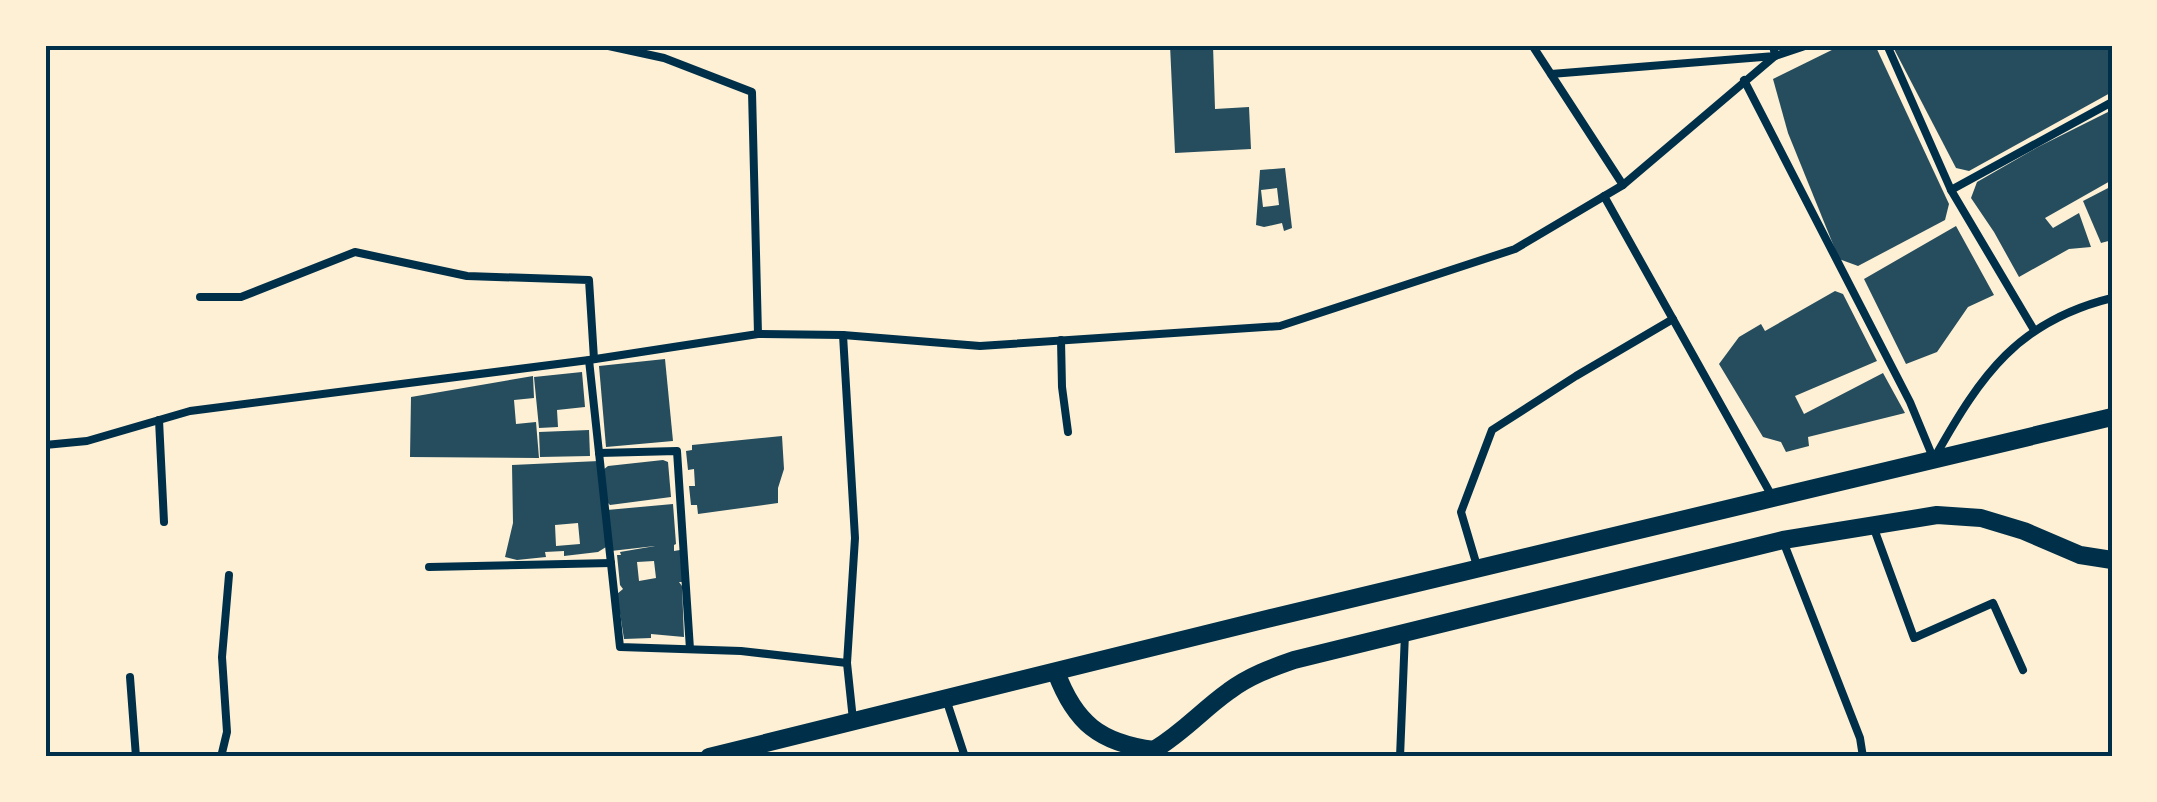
<svg xmlns="http://www.w3.org/2000/svg" width="2157" height="802" font-family="'DejaVu Sans',sans-serif">
	<style>
		.building { fill: #264d5e; fill-rule: evenodd }
		.lines { fill: none; stroke-linecap: round; stroke-linejoin: round }
		.service { stroke: #003049; stroke-width: 8 }
		.tertiary { stroke: #003049; stroke-width: 18 }
		.neatline { fill: none; stroke: #003049; stroke-width: 4 }
	</style>
	<rect width="100%" height="100%" fill="#fdf0d5"/>
	<g class="building">
		<path d="M1170 45H1213L1215 109 1249 107 1251 149 1175 153Z"/>
		<path d="M1842 45H1875L1949 204 1945 220 1858 266 1839 259 1788 133 1773 79Z"/>
		<path d="M1892 45H2112V92L1969 171 1956 168Z"/>
		<path d="M2112 110V180L2045 218 2053 228 2079 213 2091 247 2069 249 2019 277 1994 232 1971 198 1977 182 2038 147Z"/>
		<path d="M1285 168 1292 228 1284 231 1282 223 1264 227 1256 225 1260 170ZM1277 188 1279 205 1263 207 1261 190Z"/>
		<path d="M2112 186V240L2101 243 2083 201Z"/>
		<path d="M1956 226 1994 295 1968 307 1937 352 1906 364 1864 279Z"/>
		<path d="M1835 291 1843 294 1877 361 1795 396 1804 414 1883 373 1905 413 1808 437 1809 446 1786 452 1781 442 1763 437 1719 364 1739 337 1761 324 1765 331Z"/>
		<path d="M665 359 673 441 606 447 599 366Z"/>
		<path d="M582 372 585 407 557 410 558 427 539 428 534 377Z"/>
		<path d="M533 376 534 398 514 400 516 424 536 422 539 458 410 457 411 397Z"/>
		<path d="M589 430 590 456 540 457 539 432Z"/>
		<path d="M782 436 784 469 778 488V503L698 514 697 505H691L689 486H695L694 469 688 470 686 451 692 450V445Z"/>
		<path d="M663 460 668 462 671 497 610 505 607 502 603 470 608 466Z"/>
		<path d="M599 461 606 547 598 552 564 556V551L545 552 546 557 517 560 505 557 513 523 512 465ZM578 523 580 544 556 546 555 525Z"/>
		<path d="M673 504 676 544 674 545V551L680 550 683 582H679L682 586 684 637 651 634V638L624 639 617 594 623 589 620 585 617 555H621L620 552 655 546 611 551 607 510ZM654 561 656 578 639 581 637 562Z"/>
	</g>
	<g class="lines">
		<g class="service">
			<path d="M604 45 664 58 752 92 758 334"/>
			<path d="M1532 45 1623 185"/>
			<path d="M1887 45 1951 190 2034 330"/>
			<path d="M1551 74 1775 56 1773 45"/>
			<path d="M1744 80 1910 402 1934 460"/>
			<path d="M1951 190 2112 102"/>
			<path d="M1604 196 1773 498"/>
			<path d="M200 297H241L355 252 467 276 589 280 594 359"/>
			<path d="M843 335 855 538 847 663 853 720"/>
			<path d="M1061 340 1062 387 1068 432"/>
			<path d="M589 360 620 647 741 651 847 663"/>
			<path d="M159 420 164 522"/>
			<path d="M45 445 87 441 190 411 589 360 758 334 843 335 980 346 1280 326 1515 249 1623 185 1775 56 1808 45"/>
			<path d="M599 453 677 451 690 649"/>
			<path d="M1936 455C1981 375 2018 321 2112 298"/>
			<path d="M1873 526 1914 638 1993 603 2023 670"/>
			<path d="M1783 541 1860 738 1863 757"/>
			<path d="M1477 566 1461 512 1492 430 1576 376 1673 319"/>
			<path d="M429 567 611 563"/>
			<path d="M130 677 136 757"/>
			<path d="M946 699 965 757"/>
			<path d="M221 757 227 732 222 657 229 575"/>
			<path d="M1400 757 1405 633"/>
		</g>
		<g class="tertiary">
			<path d="M1056 672C1075 723 1100 743 1154 750"/>
			<path d="M1154 750C1185 731 1201 711 1229 691 1249 676 1271 668 1294 660L1783 540 1937 515 1981 518 2024 531 2080 555 2112 560"/>
			<path d="M709 757 1271 618 2112 417"/>
		</g>
	</g>
	<rect width="2157" height="802" fill="none" stroke="#fdf0d5" stroke-width="95"/>
	<rect x="48" y="48" width="2062" height="706" class="neatline"/>
</svg>
